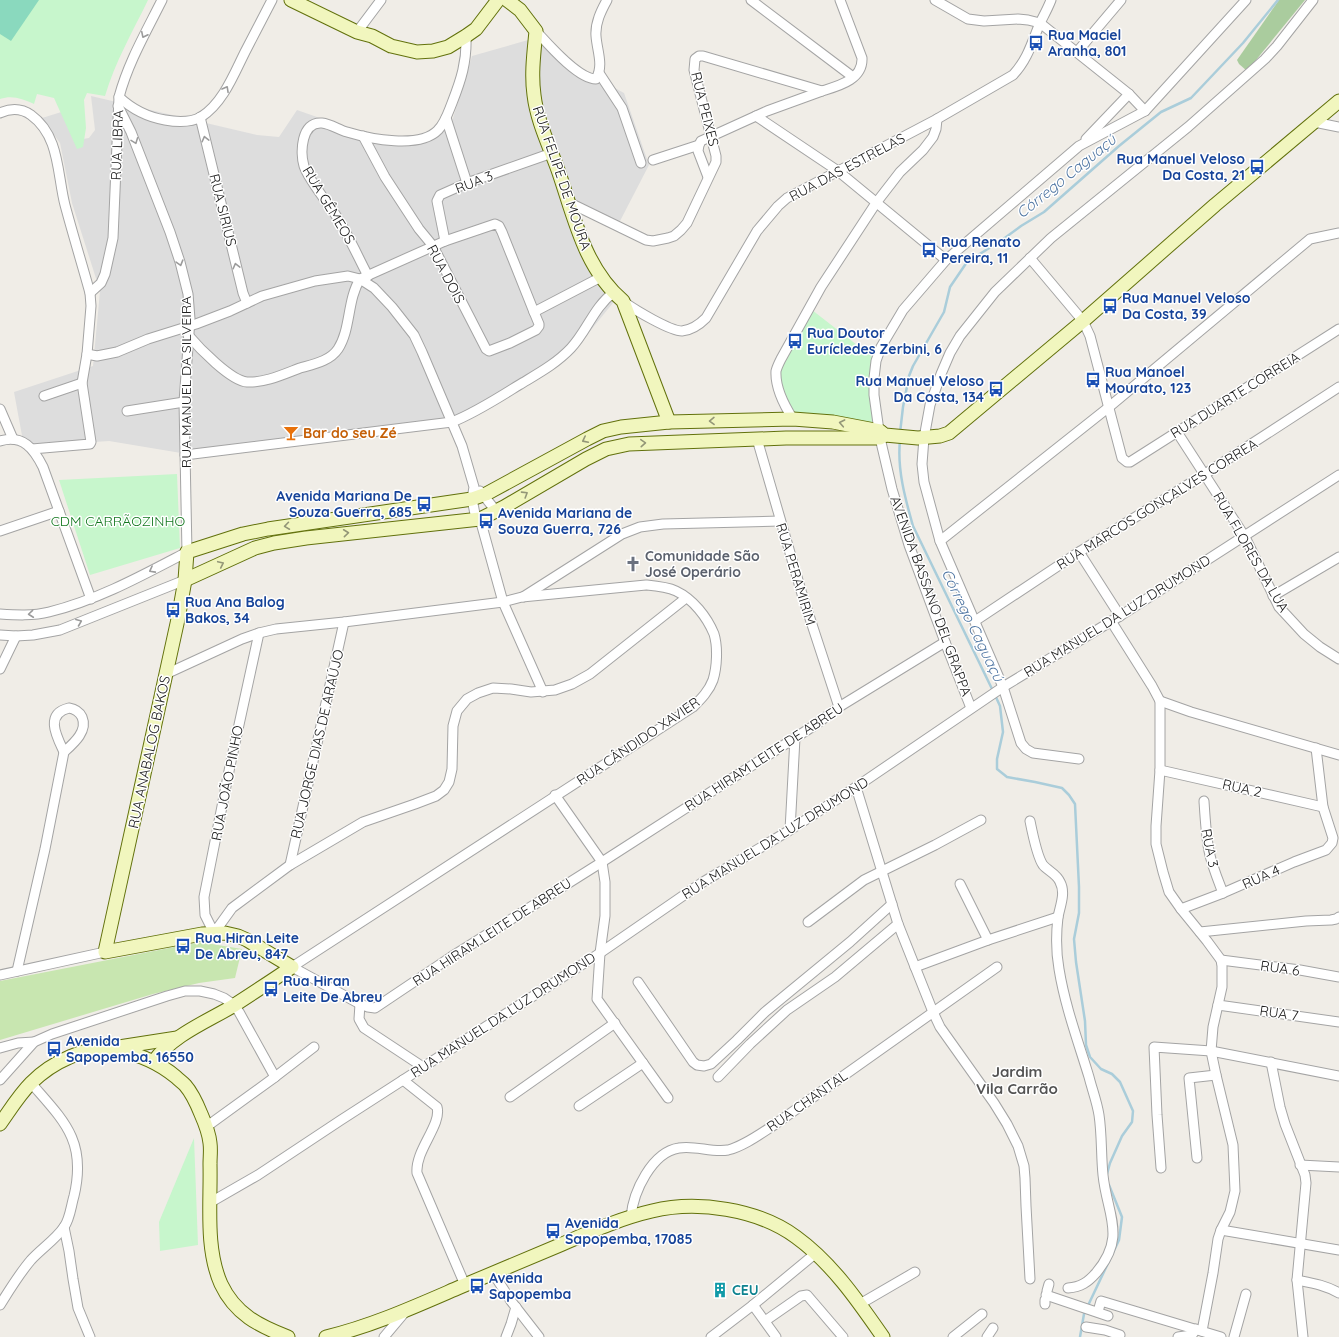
<svg xmlns="http://www.w3.org/2000/svg" width="1339" height="1337" font-family="Quicksand,sans-serif">
	<style>
		.residential { fill: #ddd }
		.grass { fill: #c8e6b0 }
		.forest { fill: #aacc9e }
		.park { fill: #c7f6cc }
		.pitch { fill: #8ad9be }
		.lines { fill: none; stroke-linecap: round; stroke-linejoin: round }
		.stream { stroke: #aacdda; stroke-width: 2.5 }
		.street-casing { stroke: #a4a4a4; stroke-width: 11 }
		.secondary-casing { stroke: #62710c; stroke-width: 15 }
		.street { stroke: #fff; stroke-width: 9 }
		.secondary { stroke: #f1f6be; stroke-width: 13 }
		.oneway { stroke: #9b9b9b }
		.oneway2 { stroke: #939677 }
		.labels { text-anchor: middle; dominant-baseline: central; stroke-width: 3; stroke-linejoin: round; paint-order: stroke }
		.transit-label { font-size: 14px; font-weight: bold; fill: #164399; stroke: #fff; text-anchor: start }
		.street-label { font-size: 14px; fill: #202020; stroke: #fff }
		.food-label { font-size: 14px; font-weight: bold; fill: #c56008; stroke: #fff; text-anchor: start }
		.park-label { font-size: 14px; fill: #13781f; stroke: #fff }
		.worship-label { font-size: 14px; font-weight: bold; fill: #5b616d; stroke: #fff; text-anchor: start }
		.culture-label { font-size: 14px; font-weight: bold; fill: #0d838f; stroke: #fff; text-anchor: start }
		.water-label { font-size: 15px; font-style: italic; fill: #4e75a2; stroke: #fff }
		.neighbourhood-label { font-size: 15px; font-weight: bold; fill: #535353; stroke: #fff }
	</style>
	<rect width="100%" height="100%" fill="#f0ede7"/>
	<path class="residential" d="M542 36 580 69 624 93 649 165 619 223 578 207 597 257 621 293 569 357 460 421 193 455 109 441 35 446 23 441 14 392 93 366 100 291 72 203 60 143 42 118 71 109 83 139 89 138 95 130 91 96 257 135 279 137 297 110 368 135 427 140 441 134 453 118 472 56Z"/>
	<path class="grass" d="M200 942 242 949 235 978 199 983 153 994 0 1040V981Z"/>
	<path class="forest" d="M1279 0H1305L1247 71 1239 64 1237 60Z"/>
	<g class="park">
		<path d="M0 0H148C133 31 115 62 105 96L87 93 84 100 86 128 83 147 77 149 54 98 37 94 34 104C22 99 13 95 0 99Z"/>
		<path d="M812 310 875 359 879 429 794 416C787 405 779 388 778 376 777 360 804 324 812 310Z"/>
		<path d="M177 474 180 548 90 575 59 480Z"/>
		<path d="M194 1138 198 1245 160 1251 159 1222Z"/>
	</g>
	<path class="pitch" d="M0 0H39L11 41 0 34Z"/>
	<g class="lines">
		<g class="stream">
			<path d="M900 433 903 407 909 376 913 366 944 312 950 287 967 262 1002 240 1021 226 1044 212 1119 146 1161 112 1191 98 1243 43 1278 0"/>
			<path d="M900 440C897 469 905 498 913 526L993 691"/>
			<path d="M995 695 1000 706 1003 732 997 759V769L1007 777 1035 782 1062 788 1069 795 1075 804 1079 887V913L1074 939 1076 962 1085 1021 1086 1045 1090 1057 1101 1069 1112 1074 1120 1082 1133 1111 1132 1122 1122 1136 1110 1163 1107 1174"/>
			<path d="M1080 1337 1084 1314 1119 1240 1122 1217 1109 1185"/>
		</g>
		<defs>
			<g id="street">
				<path d="M751 0 853 77"/>
				<path d="M935 0 968 19 984 21 1018 19 1028 20 1040 23 1129 94 1145 111"/>
				<path d="M536 31C548 44 578 79 596 79 604 65 597 51 596 36 595 23 601 11 607 0"/>
				<path d="M357 32 381 0"/>
				<path d="M1077 52 1121 0"/>
				<path d="M599 73 622 108 641 163"/>
				<path d="M119 97C133 110 147 117 165 120 176 122 190 123 201 117 223 103 234 74 245 52 254 35 263 17 272 0"/>
				<path d="M0 113C11 108 21 108 31 115 60 136 57 174 65 205 73 235 82 264 90 293L91 306 87 354 82 383 91 442 90 444 32 449"/>
				<path d="M756 116 838 171 946 260"/>
				<path d="M200 117 243 293 247 303"/>
				<path d="M446 118 467 183"/>
				<path d="M1314 122 1339 127"/>
				<path d="M363 136 385 177 419 229 433 246 486 349 489 351 510 343 536 330 539 326V324L534 312"/>
				<path d="M1086 139 1129 94"/>
				<path d="M653 160 699 145"/>
				<path d="M708 177 698 151 699 145 701 141 767 111 822 91"/>
				<path d="M570 203 646 240 653 241 668 238 674 236 681 230 687 223 716 162V156L694 70 695 59 699 56H703L822 91C838 86 863 80 862 58L840 0"/>
				<path d="M445 241 437 201 440 195 467 183 552 153"/>
				<path d="M1030 258 1083 321 1090 336 1122 458 1127 462H1130L1339 329"/>
				<path d="M368 276C357 255 348 234 335 214 327 202 308 179 304 166 300 153 301 121 322 123 331 124 339 130 347 132 370 139 420 149 438 130 445 123 448 113 452 103 461 80 467 62 466 36"/>
				<path d="M90 293 101 283 105 274 113 238 119 97C128 63 146 32 162 0"/>
				<path d="M624 302C635 310 670 331 682 331 692 330 699 325 706 318L757 231 778 206 787 198 937 119 1013 75C1028 59 1032 42 1040 23 1044 15 1048 8 1051 0"/>
				<path d="M188 335C199 348 231 381 247 382 265 383 284 374 300 368 314 364 330 361 338 349 351 329 347 300 360 279L445 241 495 224 499 226 502 232 534 312 601 277"/>
				<path d="M87 354 97 356 117 352 148 339 196 324 230 311 262 296 315 281 348 276 360 279 374 288 392 307 414 335 422 352 462 446 474 487 472 499 476 519"/>
				<path d="M44 396 82 383"/>
				<path d="M0 409 13 439"/>
				<path d="M127 411 184 402"/>
				<path d="M793 419C784 405 775 388 776 371 777 367 779 363 781 359L821 287 876 203 900 172 923 150 933 137 936 129 937 119"/>
				<path d="M1177 432 1245 537 1279 607 1304 634 1320 647 1339 659"/>
				<path d="M757 439 802 594 839 707"/>
				<path d="M0 441C23 434 34 449 43 467L91 599"/>
				<path d="M185 455 452 422C475 413 498 398 519 385 537 374 556 364 571 348 587 331 594 307 613 293"/>
				<path d="M480 491 496 511"/>
				<path d="M480 519 503 602 543 692"/>
				<path d="M0 531 59 511"/>
				<path d="M940 541 1109 407 1310 239 1339 233"/>
				<path d="M1079 552 1120 616"/>
				<path d="M1273 596 1339 557"/>
				<path d="M523 597 622 534 640 527 663 524 780 521"/>
				<path d="M0 614C16 615 33 616 49 612 98 600 143 575 187 552L184 402 190 319 188 294 180 262 170 232 131 132 118 106"/>
				<path d="M975 621 1079 552 1205 474 1339 387"/>
				<path d="M1111 621 1152 686 1160 701V770L1156 826V844L1163 872 1169 892 1181 909 1207 941 1221 960 1222 966V987L1213 1027 1211 1051 1216 1075 1233 1145 1235 1191 1230 1212 1221 1230 1218 1239 1213 1273 1202 1331"/>
				<path d="M259 633 230 766 204 897 205 915 214 933 232 908 290 865 363 822 415 804 436 796 444 790 449 782 452 769 453 726 457 711 467 699 478 693 493 688 511 689 531 692 555 690 572 684 590 674 686 598"/>
				<path d="M0 635 16 636 33 635 60 630 185 580"/>
				<path d="M0 669 16 636"/>
				<path d="M166 674 242 639 259 633 276 629 344 622 503 602 522 597 646 585C656 586 667 587 676 591 693 599 707 617 714 634 718 647 717 667 713 680 709 691 701 699 693 707L292 967 360 1004 368 1007 375 1008 451 957 602 862 815 725 839 707 945 642"/>
				<path d="M1160 701 1191 712 1339 755"/>
				<path d="M69 708C75 709 79 711 82 717 88 731 74 743 64 752 57 737 44 714 69 708Z"/>
				<path d="M971 708 945 642 909 545 892 489 880 438 874 395V378L876 361 881 347 903 310 946 260 1079 146 1145 111 1246 0"/>
				<path d="M1079 759 1033 753 1026 749 1021 743 1003 687 940 541 924 482 922 464 924 438 930 405 941 374 950 353 960 336 995 292 1051 238 1188 127 1265 59 1277 46 1313 0"/>
				<path d="M1160 770 1323 807"/>
				<path d="M856 787 898 924 933 1012 940 1027 994 1103 1007 1124 1018 1146 1024 1166 1025 1178 1026 1206 1030 1279"/>
				<path d="M555 795 602 862 605 882V916L600 953 597 999 668 1098"/>
				<path d="M1204 801C1205 817 1206 835 1209 851 1212 866 1218 880 1223 893"/>
				<path d="M1030 821C1032 831 1038 858 1043 865 1048 871 1057 874 1060 882 1066 893 1060 906 1058 917 1056 934 1056 952 1059 969 1065 1006 1078 1041 1089 1077 1092 1089 1097 1102 1099 1115 1102 1135 1101 1155 1103 1175 1107 1215 1127 1236 1096 1273 1088 1282 1081 1287 1068 1288"/>
				<path d="M790 830 795 738"/>
				<path d="M290 865 344 622"/>
				<path d="M960 884 988 940"/>
				<path d="M1181 909 1223 893 1294 862 1326 850 1332 843 1333 838 1323 807 1316 748"/>
				<path d="M808 922 864 880 935 845 981 820"/>
				<path d="M1200 932 1306 921 1331 920 1336 919 1339 917"/>
				<path d="M1221 960 1300 970 1339 977"/>
				<path d="M915 967 988 940 1058 917"/>
				<path d="M17 971 45 849 64 752"/>
				<path d="M0 975 105 952"/>
				<path d="M638 982 693 1062 697 1065 704 1066 711 1064 737 1040 765 1012 850 942 892 904"/>
				<path d="M360 1004 359 1019 364 1028 423 1067"/>
				<path d="M1218 1005 1339 1022"/>
				<path d="M0 1048 18 1043 34 1042"/>
				<path d="M1271 1062 1280 1107 1285 1124 1305 1175 1306 1183 1297 1280 1303 1337"/>
				<path d="M718 1077 750 1044 787 1010 835 977 898 924"/>
				<path d="M0 1080 34 1042 52 1034 167 996 185 991H200L214 994 224 998 234 1005 239 1012 275 1077"/>
				<path d="M403 1080 437 1107C442 1125 415 1150 417 1173L465 1285"/>
				<path d="M510 1097 615 1023"/>
				<path d="M579 1106 643 1063"/>
				<path d="M206 1127 275 1077 314 1047"/>
				<path d="M1197 1158 1189 1078 1216 1075"/>
				<path d="M1300 1165 1339 1167"/>
				<path d="M1161 1168 1157 1115 1154 1047 1211 1051 1339 1076"/>
				<path d="M211 1202 258 1175 341 1120 600 953 703 882 790 830 856 787 1003 687 1120 616 1339 475"/>
				<path d="M631 1217C633 1192 652 1152 679 1148 695 1145 712 1153 728 1150 744 1146 760 1134 774 1125L997 967"/>
				<path d="M64 1227 69 1251 73 1279 78 1308 90 1337"/>
				<path d="M1221 1230 1339 1250"/>
				<path d="M493 1273 511 1301 539 1337"/>
				<path d="M1297 1280C1312 1283 1325 1285 1339 1293"/>
				<path d="M1047 1291 1049 1284"/>
				<path d="M1046 1295 1108 1316"/>
				<path d="M860 1304 915 1272"/>
				<path d="M1045 1304V1300"/>
				<path d="M0 1305C10 1289 19 1274 31 1260 41 1249 56 1239 64 1227 70 1219 71 1206 74 1196 87 1141 64 1121 31 1083"/>
				<path d="M753 1305 776 1337"/>
				<path d="M1099 1308 1101 1301 1221 1337"/>
				<path d="M765 1321 801 1296 807 1295 843 1337"/>
				<path d="M1086 1327 1105 1330 1120 1335"/>
				<path d="M384 1337 405 1312"/>
				<path d="M506 1337 511 1324 516 1307"/>
				<path d="M711 1337 753 1305 816 1253"/>
				<path d="M953 1337 982 1314"/>
				<path d="M987 1337 993 1328"/>
				<path d="M1178 1337 1192 1335 1196 1329"/>
				<path d="M1234 1337 1246 1294"/>
			</g>
			<g id="secondary">
				<path d="M291 0 357 32 372 36 391 46 417 52 433 51 448 47 466 36 476 29 498 0"/>
				<path d="M507 0 520 10 536 31C534 52 531 74 534 95 537 121 549 145 558 170 574 216 584 268 623 301L669 422"/>
				<path d="M185 580 255 548 274 543 306 538 480 519 504 507 586 459 606 449 629 444 786 438H880L885 435"/>
				<path d="M119 1047 177 1038"/>
				<path d="M154 1061C173 1035 206 1022 233 1006 253 993 273 980 292 967L247 940 238 936 225 933 202 934 105 952 178 619 185 580 187 552 243 534 268 529 472 499 486 494 587 439 603 431 621 427 669 422 793 419 833 422 880 431 885 435 918 438 940 436 949 433 1083 321 1215 205 1339 101"/>
				<path d="M0 1124C10 1110 19 1095 31 1083 51 1063 87 1044 116 1050 139 1054 158 1062 176 1077 179 1080 182 1082 185 1085 192 1093 197 1104 201 1114 205 1123 209 1133 210 1143 211 1150 210 1157 210 1164 211 1203 205 1248 221 1284 235 1314 259 1326 288 1337"/>
				<path d="M326 1337C372 1326 416 1306 460 1287 493 1273 527 1259 560 1245 590 1232 621 1218 652 1211 697 1200 758 1209 796 1237 832 1263 858 1301 883 1337"/>
			</g>
		</defs>
		<use href="#street" class="street-casing"/>
		<use href="#secondary" class="secondary-casing"/>
		<use href="#street" class="street"/>
		<use href="#secondary" class="secondary"/>
	</g>
	<defs><path id="oneway-chevron" d="M-2-3.5L2.5 0L-2 3.5" fill="none" stroke-width="1.6" stroke-linecap="round" stroke-linejoin="round"/></defs>
	<g class="oneway">
		<use href="#oneway-chevron" transform="translate(144 35) rotate(116)"/>
		<use href="#oneway-chevron" transform="translate(226 89) rotate(-61)"/>
		<use href="#oneway-chevron" transform="translate(205 139) rotate(-104)"/>
		<use href="#oneway-chevron" transform="translate(135 141) rotate(69)"/>
		<use href="#oneway-chevron" transform="translate(180 263) rotate(74)"/>
		<use href="#oneway-chevron" transform="translate(236 266) rotate(-104)"/>
		<use href="#oneway-chevron" transform="translate(152 570) rotate(152)"/>
		<use href="#oneway-chevron" transform="translate(31 614) rotate(174)"/>
		<use href="#oneway-chevron" transform="translate(79 622) rotate(-22)"/>
	</g>
	<g class="oneway2">
		<use href="#oneway-chevron" transform="translate(712 421) rotate(179)"/>
		<use href="#oneway-chevron" transform="translate(842 423) rotate(-169)"/>
		<use href="#oneway-chevron" transform="translate(585 440) rotate(153)"/>
		<use href="#oneway-chevron" transform="translate(643 443) rotate(-4)"/>
		<use href="#oneway-chevron" transform="translate(525 494) rotate(-32)"/>
		<use href="#oneway-chevron" transform="translate(287 526) rotate(172)"/>
		<use href="#oneway-chevron" transform="translate(346 533) rotate(-6)"/>
		<use href="#oneway-chevron" transform="translate(221 564) rotate(-25)"/>
	</g>
	<defs>
		<symbol id="bus-bare" viewBox="-9 -9 18 18"><path d="M-5-6H5V4H4V6H2V4H-2V6H-4V4H-5ZM-3.5-4V0h7V-4ZM-3.5 1.2v1.5H-2V1.2ZM2 1.2v1.5H3.5V1.2Z" fill="#1a4fb4" stroke="#fff" stroke-width="2.5" paint-order="stroke"/></symbol>
		<symbol id="bar-bare" viewBox="-9 -9 18 18"><path d="M-6-5H6L.8 .8V4.5H3.5V6h-7V4.5H-.8V.8Z" fill="#e8710a" stroke="#fff" stroke-width="2.5" paint-order="stroke"/></symbol>
		<symbol id="church-bare" viewBox="-9 -9 18 18"><path d="M-1.2-6h2.4v3.5h3.3v2.4h-3.3V6h-2.4V-.1h-3.3v-2.4h3.3Z" fill="#6b7280" stroke="#fff" stroke-width="2.5" paint-order="stroke"/></symbol>
		<symbol id="building-bare" viewBox="-9 -9 18 18"><path d="M-4-6H4V6H1V3H-1V6H-4ZM-2.5-4.3h1.7v1.8h-1.7ZM.8-4.3h1.7v1.8H.8ZM-2.5-1h1.7V.8h-1.7ZM.8-1h1.7V.8H.8Z" fill="#0f9aa8" stroke="#fff" stroke-width="2.5" paint-order="stroke"/></symbol>
	</defs>
	<g fill-rule="evenodd">
		<use href="#bus-bare" x="1025" y="32" width="22" height="22"/>
		<use href="#bus-bare" x="1246" y="156" width="22" height="22"/>
		<use href="#bus-bare" x="918" y="239" width="22" height="22"/>
		<use href="#bus-bare" x="1099" y="295" width="22" height="22"/>
		<use href="#bus-bare" x="784" y="330" width="22" height="22"/>
		<use href="#bus-bare" x="1082" y="369" width="22" height="22"/>
		<use href="#bus-bare" x="985" y="378" width="22" height="22"/>
		<use href="#bar-bare" x="280" y="422" width="22" height="22"/>
		<use href="#bus-bare" x="413" y="493" width="22" height="22"/>
		<use href="#bus-bare" x="475" y="510" width="22" height="22"/>
		<use href="#church-bare" x="622" y="553" width="22" height="22"/>
		<use href="#bus-bare" x="162" y="599" width="22" height="22"/>
		<use href="#bus-bare" x="172" y="935" width="22" height="22"/>
		<use href="#bus-bare" x="260" y="978" width="22" height="22"/>
		<use href="#bus-bare" x="43" y="1038" width="22" height="22"/>
		<use href="#bus-bare" x="542" y="1220" width="22" height="22"/>
		<use href="#bus-bare" x="466" y="1275" width="22" height="22"/>
		<use href="#building-bare" x="709" y="1279" width="22" height="22"/>
	</g>
	<g class="labels">
		<g class="transit-label">
			<text x="1048" y="35">Rua Maciel<tspan x="1048" dy="16">Aranha, 801</tspan></text>
			<text x="1245" y="159" text-anchor="end">Rua Manuel Veloso<tspan x="1245" dy="16">Da Costa, 21</tspan></text>
			<text x="941" y="242">Rua Renato<tspan x="941" dy="16">Pereira, 11</tspan></text>
			<text x="1122" y="298">Rua Manuel Veloso<tspan x="1122" dy="16">Da Costa, 39</tspan></text>
			<text x="807" y="333">Rua Doutor<tspan x="807" dy="16">Eurícledes Zerbini, 6</tspan></text>
			<text x="1105" y="372">Rua Manoel<tspan x="1105" dy="16">Mourato, 123</tspan></text>
			<text x="984" y="381" text-anchor="end">Rua Manuel Veloso<tspan x="984" dy="16">Da Costa, 134</tspan></text>
			<text x="412" y="496" text-anchor="end">Avenida Mariana De<tspan x="412" dy="16">Souza Guerra, 685</tspan></text>
			<text x="498" y="513">Avenida Mariana de<tspan x="498" dy="16">Souza Guerra, 726</tspan></text>
			<text x="185" y="602">Rua Ana Balog<tspan x="185" dy="16">Bakos, 34</tspan></text>
			<text x="195" y="938">Rua Hiran Leite<tspan x="195" dy="16">De Abreu, 847</tspan></text>
			<text x="283" y="981">Rua Hiran<tspan x="283" dy="16">Leite De Abreu</tspan></text>
			<text x="66" y="1041">Avenida<tspan x="66" dy="16">Sapopemba, 16550</tspan></text>
			<text x="565" y="1223">Avenida<tspan x="565" dy="16">Sapopemba, 17085</tspan></text>
			<text x="489" y="1278">Avenida<tspan x="489" dy="16">Sapopemba</tspan></text>
		</g>
		<g class="street-label">
			<text transform="translate(705 109) rotate(76)">RUA PEIXES</text>
			<text transform="translate(117 145) rotate(-88)">RUA LIBRA</text>
			<text transform="translate(847 167) rotate(-28)">RUA DAS ESTRELAS</text>
			<text transform="translate(562 178) rotate(71)">RUA FELIPE DE MOURA</text>
			<text transform="translate(474 182) rotate(-21)">RUA 3</text>
			<text transform="translate(329 205) rotate(59)">RUA GÊMEOS</text>
			<text transform="translate(223 210) rotate(76)">RUA SIRIUS</text>
			<text transform="translate(446 274) rotate(62)">RUA DOIS</text>
			<text transform="translate(186 382) rotate(-90)">RUA MANUEL DA SILVEIRA</text>
			<text transform="translate(1235 395) rotate(-32)">RUA DUARTE CORREIA</text>
			<text transform="translate(1157 504) rotate(-32)">RUA MARCOS GONÇALVES CORREA</text>
			<text transform="translate(1251 552) rotate(60)">RUA FLORES DA LUA</text>
			<text transform="translate(796 574) rotate(73)">RUA PERAMIRIM</text>
			<text transform="translate(931 596) rotate(70)">AVENIDA BASSANO DEL GRAPPA</text>
			<text transform="translate(1117 616) rotate(-32)">RUA MANUEL DA LUZ DRUMOND</text>
			<text transform="translate(638 741) rotate(-34)">RUA CÂNDIDO XAVIER</text>
			<text transform="translate(317 744) rotate(-77)">RUA JORGE DIAS DE ARAÚJO</text>
			<text transform="translate(149 752) rotate(-78)">RUA ANABALOG BAKOS</text>
			<text transform="translate(764 757) rotate(-33)">RUA HIRAM LEITE DE ABREU</text>
			<text transform="translate(227 783) rotate(-79)">RUA JOÃO PINHO</text>
			<text transform="translate(1242 788) rotate(13)">RUA 2</text>
			<text transform="translate(775 838) rotate(-32)">RUA MANUEL DA LUZ DRUMOND</text>
			<text transform="translate(1210 848) rotate(79)">RUA 3</text>
			<text transform="translate(1261 877) rotate(-24)">RUA 4</text>
			<text transform="translate(492 932) rotate(-33)">RUA HIRAM LEITE DE ABREU</text>
			<text transform="translate(1280 968) rotate(8)">RUA 6</text>
			<text transform="translate(1279 1013) rotate(8)">RUA 7</text>
			<text transform="translate(503 1015) rotate(-33)">RUA MANUEL DA LUZ DRUMOND</text>
			<text transform="translate(807 1101) rotate(-35)">RUA CHANTAL</text>
		</g>
		<g class="food-label">
			<text x="303" y="433">Bar do seu Zé</text>
		</g>
		<g class="park-label">
			<text x="118" y="521">CDM CARRÃOZINHO</text>
		</g>
		<g class="worship-label">
			<text x="645" y="556">Comunidade São<tspan x="645" dy="16">José Operário</tspan></text>
		</g>
		<g class="culture-label">
			<text x="732" y="1290">CEU</text>
		</g>
		<g class="water-label">
			<text transform="translate(1066 176) rotate(-39)">Córrego Caguaçú</text>
			<text transform="translate(973 625) rotate(64)">Córrego Caguaçú</text>
		</g>
		<g class="neighbourhood-label">
			<text x="1017" y="1071">Jardim<tspan x="1017" dy="17">Vila Carrão</tspan></text>
		</g>
	</g>
</svg>
